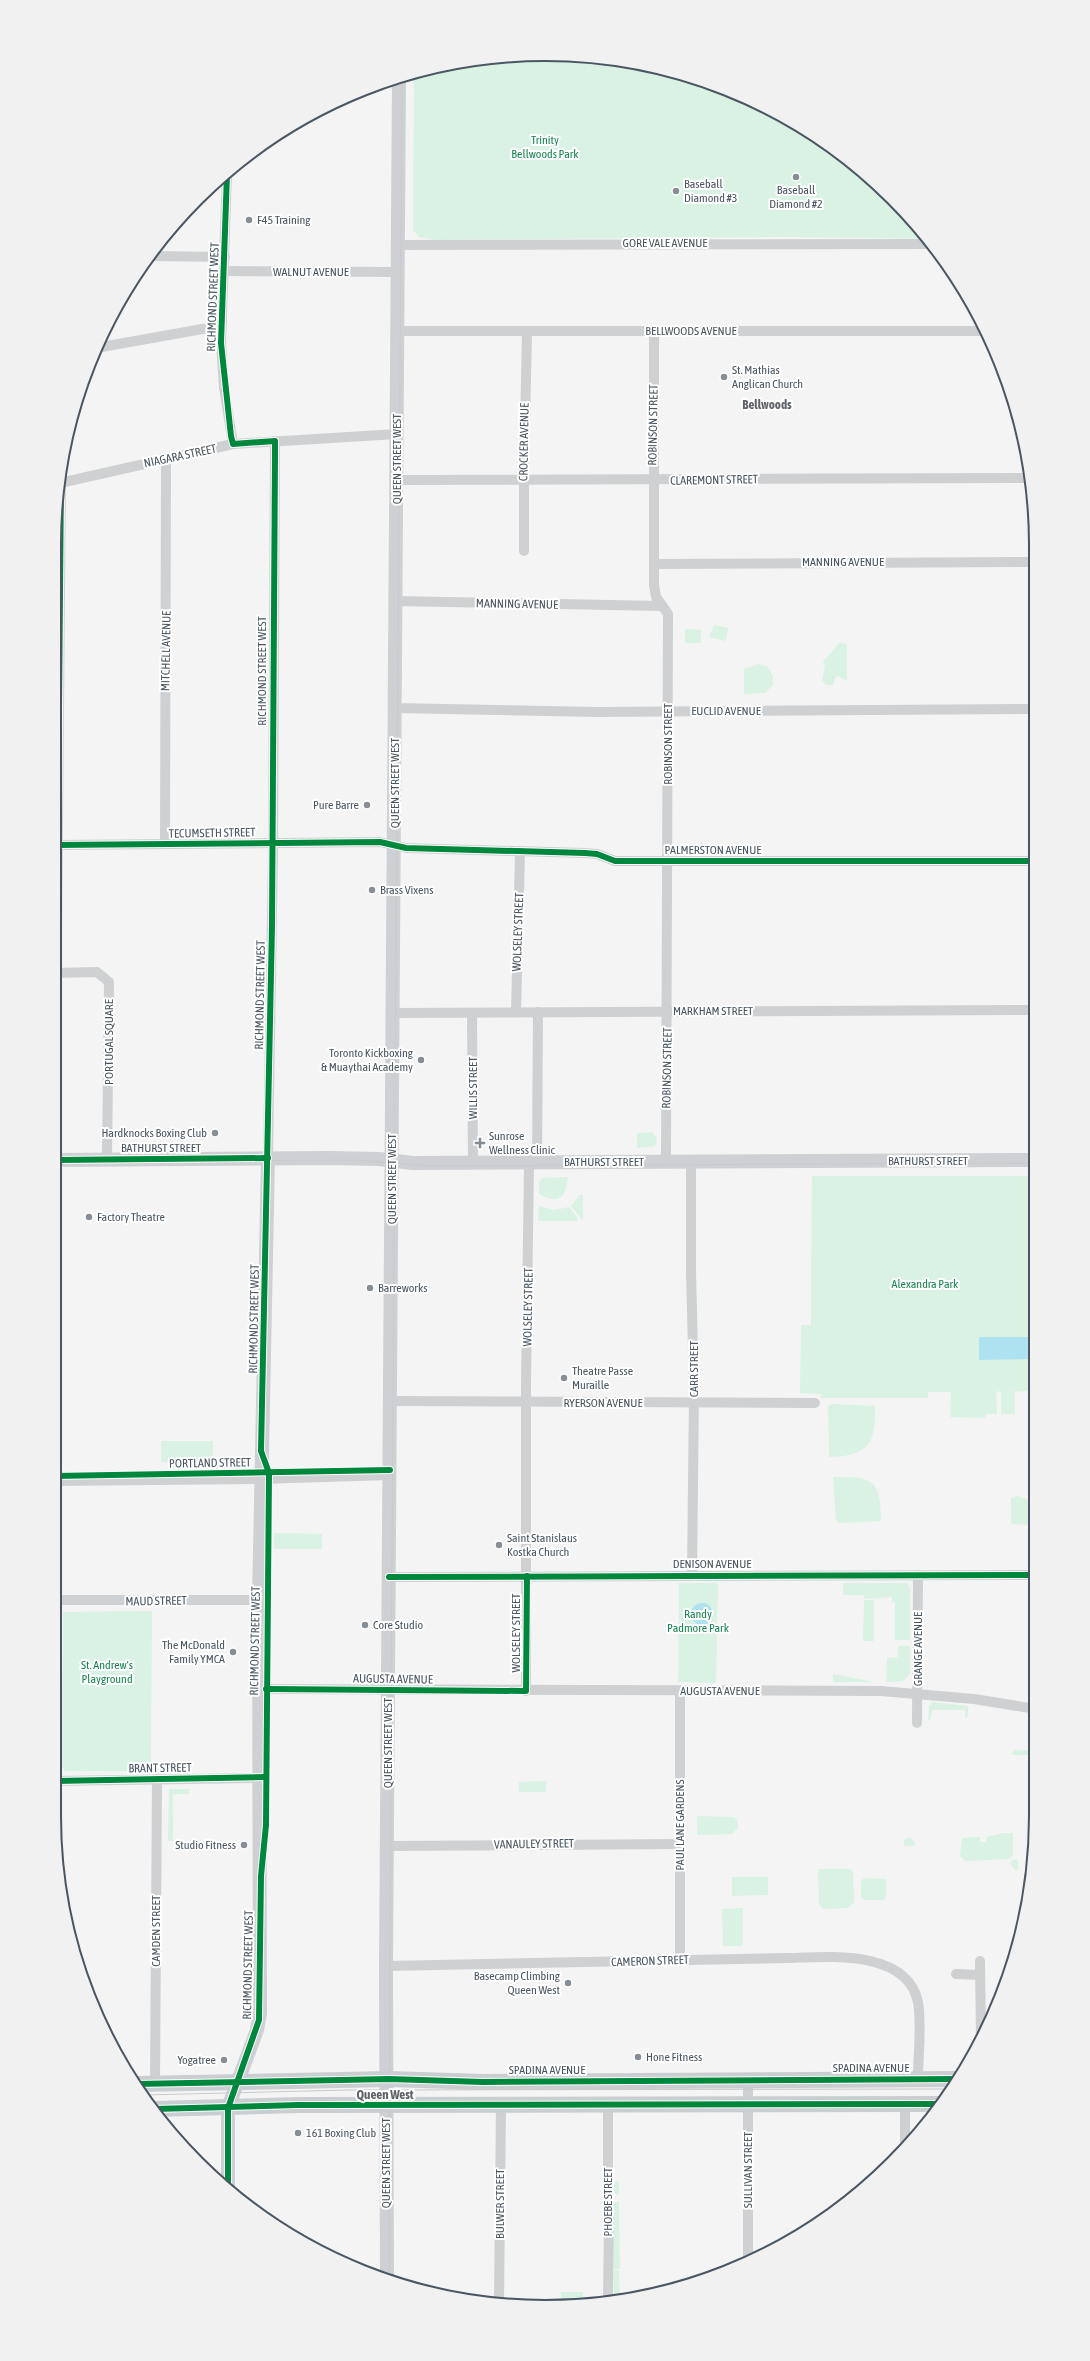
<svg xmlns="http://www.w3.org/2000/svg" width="1090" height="2361" font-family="'Asap Condensed',sans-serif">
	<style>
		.green { fill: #d9f2e3 }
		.water { fill: #aee2f0 }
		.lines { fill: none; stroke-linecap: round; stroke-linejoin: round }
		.minor { stroke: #ced0d2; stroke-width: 10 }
		.secondary { stroke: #ced0d4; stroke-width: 14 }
		.primary { stroke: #caced1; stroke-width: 16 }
		.tram { stroke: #c9cacc; stroke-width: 1 }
		.cycleway-casing { stroke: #fff; stroke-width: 8 }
		.cycleway { stroke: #00873e; stroke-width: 6 }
		.poi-dot { fill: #868d94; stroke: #fff; stroke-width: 1.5 }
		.labels { text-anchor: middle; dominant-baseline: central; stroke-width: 4; stroke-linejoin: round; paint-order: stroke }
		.park-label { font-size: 12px; fill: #17864f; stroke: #fff }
		.poi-label { font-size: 12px; fill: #4a5661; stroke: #fff; text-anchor: start }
		.street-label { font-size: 12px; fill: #4a5661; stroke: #fff }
		.neighbourhood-label { font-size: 13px; font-weight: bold; fill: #5f6368; stroke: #fff }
		.rim { fill: none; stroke: #4a5661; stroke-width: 2 }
	</style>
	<rect width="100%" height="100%" fill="#f4f4f4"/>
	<g class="green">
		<path d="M545 54 641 63 733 91 844 155 927 239 782 237 435 240 419 237 413 230 414 74 449 63Z"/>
		<path d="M714 625 728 628 726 641 709 637Z"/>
		<path d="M685 629 701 630V643H685Z"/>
		<path d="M840 642 847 645V681L838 676 835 678 833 685H826L822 681 825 666 823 662Z"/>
		<path d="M758 664 767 666 773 676V685L765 693 744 694V669Z"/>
		<path d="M652 1132 657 1138 655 1146 637 1148V1133Z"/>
		<path d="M812 1176H1034L1035 1391 1004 1392H1015V1414H1001V1391L996 1392 997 1414H985V1418L950 1417 951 1392H928V1398H821V1394L800 1393 801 1325H811Z"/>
		<path d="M568 1177C565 1199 559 1205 539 1194V1182L542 1178Z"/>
		<path d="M580 1195H583V1221L571 1206Z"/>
		<path d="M539 1206 554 1210 569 1207 577 1217V1221H538Z"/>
		<path d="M831 1404 875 1406C876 1444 868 1456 829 1457L828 1407Z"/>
		<rect x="161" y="1441" width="52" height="21"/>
		<path d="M833 1477C874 1477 880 1479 881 1521L839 1523 836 1520Z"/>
		<path d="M1017 1496 1035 1502 1032 1525 1011 1524V1498Z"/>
		<path d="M274 1533 322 1534V1549H274Z"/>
		<path d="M679 1583H718L716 1683 678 1682Z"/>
		<path d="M843 1583H907L910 1588V1640H895V1602H892V1597L864 1599V1595H843Z"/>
		<path d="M864 1600H874V1641H863Z"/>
		<path d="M152 1611 151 1771H65L62 1767 63 1612Z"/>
		<path d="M898 1646H910V1674L903 1681 886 1682 887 1658 898 1657Z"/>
		<path d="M833 1674 874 1682H833Z"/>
		<path d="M932 1702 968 1706V1717L965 1718V1710H932L931 1719 928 1720 929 1707Z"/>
		<path d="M1014 1750 1035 1751 1036 1755H1012Z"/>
		<path d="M546 1781V1792H519V1782Z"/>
		<path d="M169 1789H189V1794H173V1841H168Z"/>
		<path d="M697 1816 734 1817 737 1820 738 1828 732 1834 697 1835Z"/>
		<path d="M1003 1833H1013V1855L1009 1859 965 1861 960 1856 962 1838 980 1837V1842H986V1837Z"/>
		<path d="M910 1837 916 1845 904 1846V1840Z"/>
		<path d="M1014 1859 1018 1861V1870L1016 1871 1010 1863Z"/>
		<path d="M820 1869H850L853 1872 854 1902 848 1908 823 1909 819 1904 818 1871Z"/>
		<path d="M732 1877H768V1895L732 1896Z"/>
		<path d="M864 1878 886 1879V1897L884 1900H865L861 1897V1881Z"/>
		<path d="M743 1908V1946H723L722 1909Z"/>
		<path d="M619 2181V2195L614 2193V2183Z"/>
		<path d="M619 2201 620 2269H614V2203Z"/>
		<path d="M614 2270H619L620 2300H614Z"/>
		<path d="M561 2292H583V2303L561 2305Z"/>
	</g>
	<g class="water">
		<path d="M979 1337H1034L1035 1359 979 1360Z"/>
		<circle cx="702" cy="1614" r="11"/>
	</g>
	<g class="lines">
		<g class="minor">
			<path d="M227 174 221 343 224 388 233 444"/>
			<path d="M398 245 932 244"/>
			<path d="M150 256 225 257"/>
			<path d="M224 271 398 272"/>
			<path d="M398 331H983"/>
			<path d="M654 331V585L656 597 668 614 666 1162"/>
			<path d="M96 348 208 328H221"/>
			<path d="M397 480 1031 478"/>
			<path d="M60 483 233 444 397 434"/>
			<path d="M524 551V471L527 332"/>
			<path d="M654 564 1032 562"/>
			<path d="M396 601 662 606"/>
			<path d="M395 708 598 712 1032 709"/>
			<path d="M165 844 166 458"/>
			<path d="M54 845 380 842 406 848 585 853 597 854 615 861H1033"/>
			<path d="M54 951 57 942 61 476"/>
			<path d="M54 973 97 972 109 982 107 1160"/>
			<path d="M516 1012 520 852"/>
			<path d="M393 1013 1033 1010"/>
			<path d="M472 1013 473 1163"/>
			<path d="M268 1158 273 854 275 441"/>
			<path d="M691 1162V1271L694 1392 692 1575"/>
			<path d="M537 1163 538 1012"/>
			<path d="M391 1401 815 1403"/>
			<path d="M54 1481 261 1479 390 1475"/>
			<path d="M389 1577 1035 1575"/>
			<path d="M54 1600H259"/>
			<path d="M259 1689 881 1691 974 1699 1036 1709"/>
			<path d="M526 1691V1384L529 1163"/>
			<path d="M917 1723 918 1575"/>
			<path d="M54 1781 258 1778"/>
			<path d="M388 1846 680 1844"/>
			<path d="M680 1959V1691"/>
			<path d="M980 1961 981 2039"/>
			<path d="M386 1966 788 1958C828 1957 907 1949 918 2002 922 2026 918 2054 918 2079"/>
			<path d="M956 1974 979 1975"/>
			<path d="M748 2080V2260"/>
			<path d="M155 2084 157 1779"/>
			<path d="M608 2104V2197"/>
			<path d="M905 2149V2104"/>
			<path d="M608 2301 609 2217"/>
			<path d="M499 2303 501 2105"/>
		</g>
		<g class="secondary">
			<path d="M54 1160 330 1158 379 1159 413 1163 1034 1160"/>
			<path d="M54 1257 55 1160"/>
			<path d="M228 2190V2108L257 2030 260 2013 259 1600 268 1158"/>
			<path d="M387 2279 386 1966 399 79"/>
		</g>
		<g class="primary">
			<path d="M136 2084 389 2079 483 2082 958 2079"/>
			<path d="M154 2109 299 2105 940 2104"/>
		</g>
		<g class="tram">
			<path d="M54 1162 356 1160 428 1166 1034 1163"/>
			<path d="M144 2095 349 2090 951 2089"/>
			<path d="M389 2279 391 1690 402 78"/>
		</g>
		<defs>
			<g id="cycleway">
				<path d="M227 174 221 343 231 436 233 444 275 441V456L272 926 261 1451 269 1473 266 1825 261 1876 259 2020 228 2108V2190"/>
				<path d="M54 845 380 842 406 848 585 853 597 854 615 861H1033"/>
				<path d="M54 951 57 942 61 476"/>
				<path d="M55 1160 268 1158"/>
				<path d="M54 1257V1147"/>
				<path d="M54 1476 390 1470"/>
				<path d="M389 1577 1035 1575"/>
				<path d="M266 1689 526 1691 527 1576"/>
				<path d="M54 1781 265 1777"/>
				<path d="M136 2084 389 2079 483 2082 958 2079"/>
				<path d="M154 2109 299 2105 940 2104"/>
			</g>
		</defs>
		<use href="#cycleway" class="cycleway-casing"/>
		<use href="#cycleway" class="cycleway"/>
	</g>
	<g class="poi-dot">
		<circle cx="796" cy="177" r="4"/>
		<circle cx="676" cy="191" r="4"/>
		<circle cx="249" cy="220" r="4"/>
		<circle cx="724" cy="377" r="4"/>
		<circle cx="367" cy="805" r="4"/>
		<circle cx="372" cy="890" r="4"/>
		<circle cx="421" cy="1060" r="4"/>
		<circle cx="215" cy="1133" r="4"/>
		<path d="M478 1137h4v4h4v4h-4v4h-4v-4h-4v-4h4z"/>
		<circle cx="89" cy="1217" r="4"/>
		<circle cx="370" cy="1288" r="4"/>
		<circle cx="564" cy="1378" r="4"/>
		<circle cx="499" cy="1545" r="4"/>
		<circle cx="365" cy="1625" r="4"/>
		<circle cx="233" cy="1652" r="4"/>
		<circle cx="244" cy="1845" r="4"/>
		<circle cx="568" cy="1983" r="4"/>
		<circle cx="638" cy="2057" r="4"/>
		<circle cx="224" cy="2060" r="4"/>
		<circle cx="298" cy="2133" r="4"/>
	</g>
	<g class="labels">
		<g class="park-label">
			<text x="545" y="140">Trinity<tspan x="545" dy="14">Bellwoods Park</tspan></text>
			<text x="925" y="1284">Alexandra Park</text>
			<text x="698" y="1614">Randy<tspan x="698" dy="14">Padmore Park</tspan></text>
			<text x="107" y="1665">St. Andrew's<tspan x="107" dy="14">Playground</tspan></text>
		</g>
		<g class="poi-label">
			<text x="684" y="184">Baseball<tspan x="684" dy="14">Diamond #3</tspan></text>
			<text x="796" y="190" text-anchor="middle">Baseball<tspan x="796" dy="14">Diamond #2</tspan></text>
			<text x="257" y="220">F45 Training</text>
			<text x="732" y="370">St. Mathias<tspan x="732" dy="14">Anglican Church</tspan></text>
			<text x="359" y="805" text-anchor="end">Pure Barre</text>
			<text x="380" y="890">Brass Vixens</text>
			<text x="413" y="1053" text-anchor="end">Toronto Kickboxing<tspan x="413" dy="14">&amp; Muaythai Academy</tspan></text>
			<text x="207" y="1133" text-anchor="end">Hardknocks Boxing Club</text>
			<text x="489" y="1136">Sunrose<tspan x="489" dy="14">Wellness Clinic</tspan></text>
			<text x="97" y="1217">Factory Theatre</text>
			<text x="378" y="1288">Barreworks</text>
			<text x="572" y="1371">Theatre Passe<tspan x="572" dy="14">Muraille</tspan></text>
			<text x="507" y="1538">Saint Stanislaus<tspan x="507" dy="14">Kostka Church</tspan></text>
			<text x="373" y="1625">Core Studio</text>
			<text x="225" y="1645" text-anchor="end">The McDonald<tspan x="225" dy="14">Family YMCA</tspan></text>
			<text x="236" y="1845" text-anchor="end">Studio Fitness</text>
			<text x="560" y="1976" text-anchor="end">Basecamp Climbing<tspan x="560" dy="14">Queen West</tspan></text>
			<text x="646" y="2057">Hone Fitness</text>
			<text x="216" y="2060" text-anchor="end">Yogatree</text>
			<text x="306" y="2133">161 Boxing Club</text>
		</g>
		<g class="street-label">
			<text x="665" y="243">GORE VALE AVENUE</text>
			<text x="311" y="272">WALNUT AVENUE</text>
			<text transform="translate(213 297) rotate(-88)">RICHMOND STREET WEST</text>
			<text x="691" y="331">BELLWOODS AVENUE</text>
			<text transform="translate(653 425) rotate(-89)">ROBINSON STREET</text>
			<text transform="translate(524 442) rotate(-89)">CROCKER AVENUE</text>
			<text transform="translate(180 456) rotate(-12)">NIAGARA STREET</text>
			<text transform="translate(397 459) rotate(-90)">QUEEN STREET WEST</text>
			<text transform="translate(714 480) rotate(-1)">CLAREMONT STREET</text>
			<text x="843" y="562">MANNING AVENUE</text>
			<text transform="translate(517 604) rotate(1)">MANNING AVENUE</text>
			<text transform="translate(166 651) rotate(-89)">MITCHELL AVENUE</text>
			<text transform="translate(262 671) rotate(-90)">RICHMOND STREET WEST</text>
			<text x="726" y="711">EUCLID AVENUE</text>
			<text transform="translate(668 744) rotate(-90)">ROBINSON STREET</text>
			<text transform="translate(395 783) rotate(-90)">QUEEN STREET WEST</text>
			<text transform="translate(212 833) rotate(-1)">TECUMSETH STREET</text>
			<text x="713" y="850">PALMERSTON AVENUE</text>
			<text transform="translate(518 932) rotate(-88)">WOLSELEY STREET</text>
			<text transform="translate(260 995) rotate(-89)">RICHMOND STREET WEST</text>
			<text x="713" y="1011">MARKHAM STREET</text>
			<text transform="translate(109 1042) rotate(-90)">PORTUGAL SQUARE</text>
			<text transform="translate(667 1068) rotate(-89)">ROBINSON STREET</text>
			<text transform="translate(473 1088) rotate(-90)">WILLIS STREET</text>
			<text x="161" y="1148">BATHURST STREET</text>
			<text x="928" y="1161">BATHURST STREET</text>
			<text x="604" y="1162">BATHURST STREET</text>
			<text transform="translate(392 1179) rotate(-90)">QUEEN STREET WEST</text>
			<text transform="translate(528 1307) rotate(-89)">WOLSELEY STREET</text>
			<text transform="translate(254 1319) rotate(-89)">RICHMOND STREET WEST</text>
			<text transform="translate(694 1369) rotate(-90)">CARR STREET</text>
			<text x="603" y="1403">RYERSON AVENUE</text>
			<text transform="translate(210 1463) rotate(-1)">PORTLAND STREET</text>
			<text x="712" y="1564">DENISON AVENUE</text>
			<text transform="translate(156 1601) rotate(-1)">MAUD STREET</text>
			<text transform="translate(516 1633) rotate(-90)">WOLSELEY STREET</text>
			<text transform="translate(255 1641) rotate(-89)">RICHMOND STREET WEST</text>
			<text transform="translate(918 1649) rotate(-90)">GRANGE AVENUE</text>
			<text transform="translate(393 1679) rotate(1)">AUGUSTA AVENUE</text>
			<text x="720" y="1691">AUGUSTA AVENUE</text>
			<text transform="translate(388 1743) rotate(-90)">QUEEN STREET WEST</text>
			<text transform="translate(160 1768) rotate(-1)">BRANT STREET</text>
			<text transform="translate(680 1825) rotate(-90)">PAUL LANE GARDENS</text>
			<text transform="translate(534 1844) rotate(-1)">VANAULEY STREET</text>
			<text transform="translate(156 1931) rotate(-90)">CAMDEN STREET</text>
			<text transform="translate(650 1961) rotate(-2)">CAMERON STREET</text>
			<text transform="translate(248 1965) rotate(-89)">RICHMOND STREET WEST</text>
			<text x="871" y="2068">SPADINA AVENUE</text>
			<text x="547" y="2070">SPADINA AVENUE</text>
			<text transform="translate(386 2163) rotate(-90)">QUEEN STREET WEST</text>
			<text transform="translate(748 2170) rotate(-90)">SULLIVAN STREET</text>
			<text transform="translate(608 2202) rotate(-90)">PHOEBE STREET</text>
			<text transform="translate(500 2204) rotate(-90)">BULWER STREET</text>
		</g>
		<g class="neighbourhood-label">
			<text x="767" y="404">Bellwoods</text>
			<text x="385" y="2094">Queen West</text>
		</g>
	</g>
	<path d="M0 0H1090V2361H0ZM545 61H545A484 484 0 0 1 1029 545V1816A484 484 0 0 1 545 2300H545A484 484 0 0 1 61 1816V545A484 484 0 0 1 545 61Z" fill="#f1f1f2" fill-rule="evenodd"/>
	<path class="rim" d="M545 61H545A484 484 0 0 1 1029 545V1816A484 484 0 0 1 545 2300H545A484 484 0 0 1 61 1816V545A484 484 0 0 1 545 61Z"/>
</svg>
